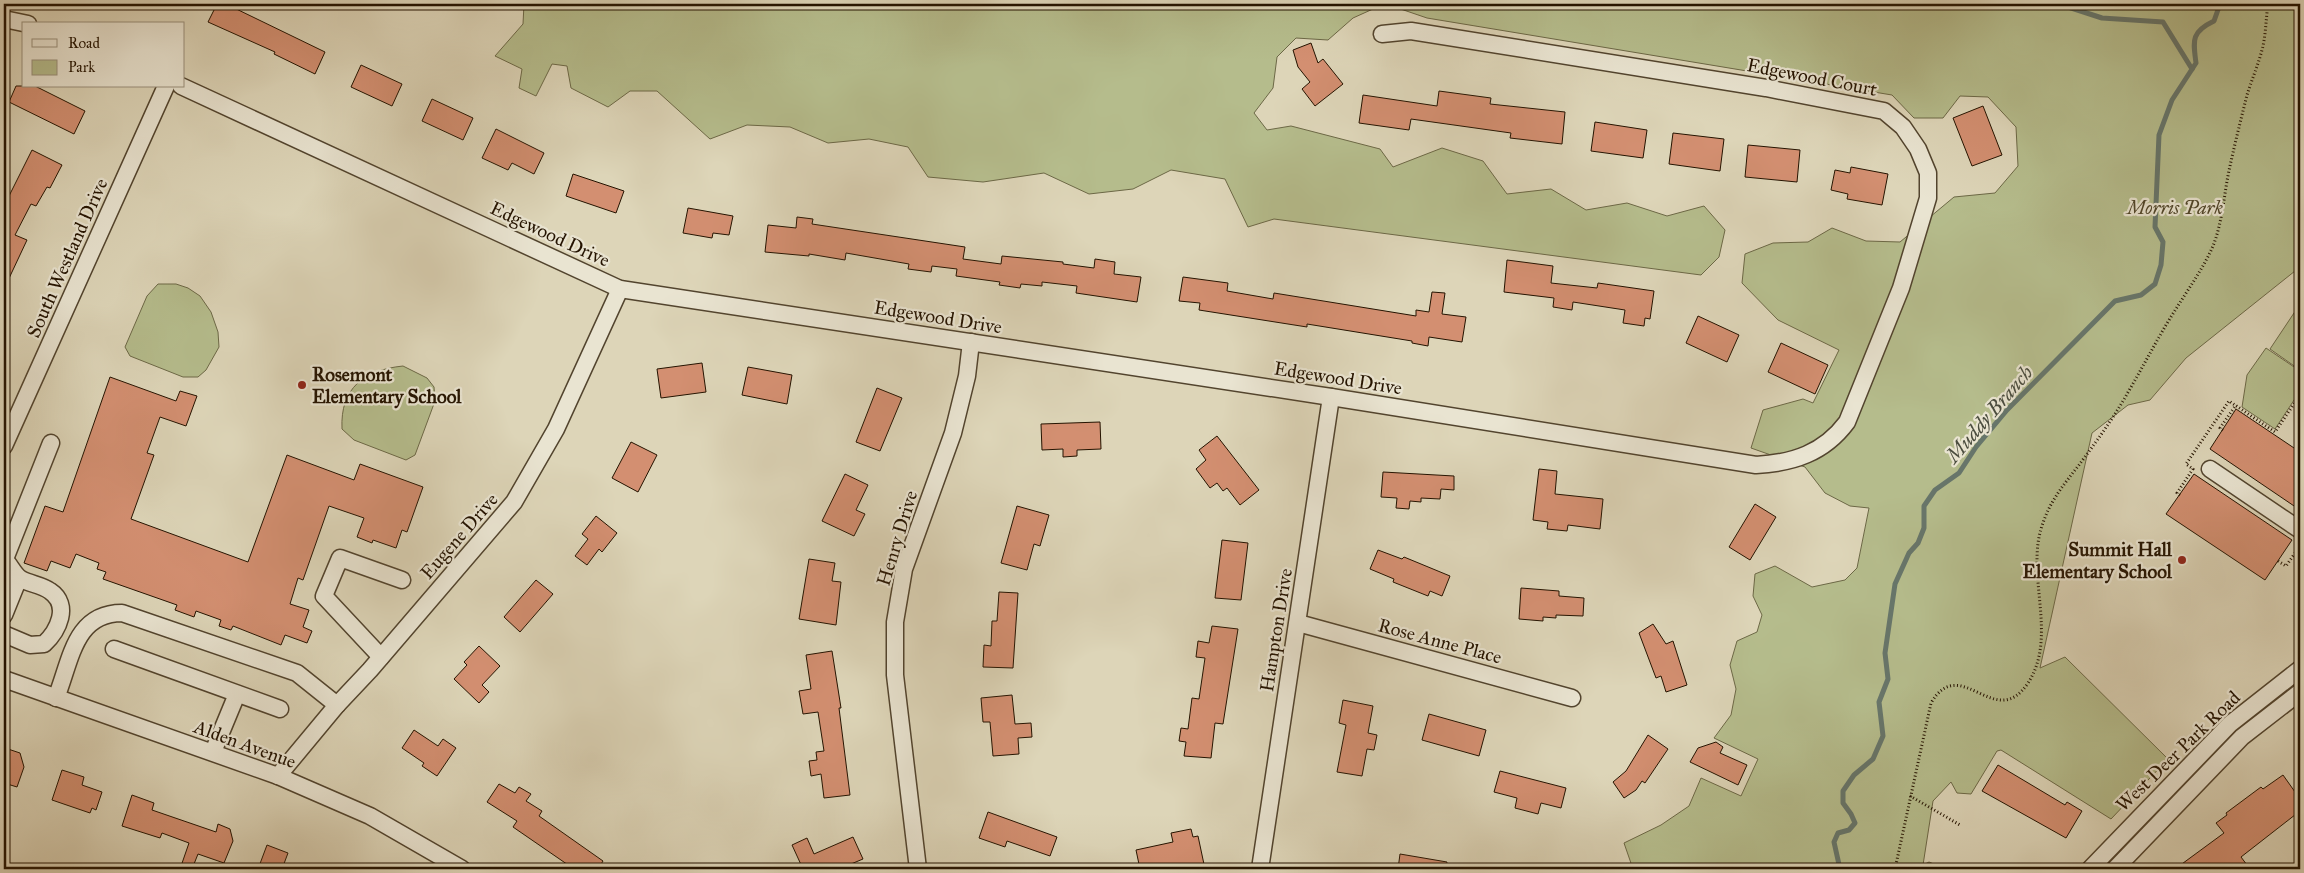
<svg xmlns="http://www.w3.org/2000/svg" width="2304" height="873" font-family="'IM FELL Great Primer',serif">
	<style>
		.green { fill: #b5bc8c; stroke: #6c6846 }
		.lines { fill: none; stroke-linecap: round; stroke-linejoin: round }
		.stream { stroke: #67766b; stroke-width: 5 }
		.building { fill: #d38f71; stroke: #241300 }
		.minor-casing { stroke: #52442e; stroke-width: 19 }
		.path { stroke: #241300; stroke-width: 3; stroke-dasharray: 1 2.5; stroke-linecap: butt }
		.minor { stroke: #e9e4d1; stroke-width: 16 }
		.poi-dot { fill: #8f2418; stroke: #e9e4d1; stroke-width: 2 }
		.labels { text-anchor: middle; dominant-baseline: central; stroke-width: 4.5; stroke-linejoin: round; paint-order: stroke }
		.street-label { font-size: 19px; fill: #241300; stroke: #e9e4d1 }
		.park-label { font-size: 19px; font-style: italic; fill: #50462a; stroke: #e9e4d1 }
		.poi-label { font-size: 19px; font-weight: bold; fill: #241300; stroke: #e9e4d1; text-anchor: start }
		.water-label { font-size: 20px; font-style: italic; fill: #4b4d3f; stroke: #e9e4d1 }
	</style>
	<rect width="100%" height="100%" fill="#ddd5b8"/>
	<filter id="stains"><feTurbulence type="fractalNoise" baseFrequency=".004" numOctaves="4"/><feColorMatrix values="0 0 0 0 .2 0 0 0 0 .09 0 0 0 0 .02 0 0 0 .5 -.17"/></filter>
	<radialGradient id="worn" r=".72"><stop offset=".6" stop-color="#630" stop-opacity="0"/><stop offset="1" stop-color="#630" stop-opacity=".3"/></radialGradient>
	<g class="green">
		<path d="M524 4H1384L1353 18 1328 40 1296 38 1277 57 1273 88 1254 113 1267 130 1291 126 1380 149 1393 167 1442 148 1483 161 1507 194 1551 189 1586 210 1627 203 1667 216 1704 206 1725 230 1719 257 1701 275 1274 219 1248 227 1225 179 1171 170 1133 189 1089 194 1044 173 983 182 928 177 908 147 869 139 828 143 790 127 747 125 710 139 657 91H630L608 107 571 88 567 66 552 64 536 96 519 88 522 69 495 56 523 24Z"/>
		<path d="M1386 4H2300V267L2186 358 2150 400 2128 405 2092 433 2040 668 2065 657 2168 759 2111 819 2001 750 1997 751 1971 794 1957 793 1951 782 1933 801 1923 865 1929 862 1941 867 1940 869H1633L1624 843 1661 825 1689 806 1701 778 1741 796 1758 759 1714 738 1731 715 1736 689 1730 665 1737 641 1757 632 1762 615 1753 596 1755 574 1775 566 1812 587 1845 580 1857 568 1869 508 1850 506 1825 493 1805 467 1751 448 1763 410 1803 399 1813 403 1839 350 1778 320 1742 283 1745 254 1773 243 1808 242 1832 228 1866 241 1900 242 1954 197 1995 193 2018 166 2016 127 1988 97 1960 96 1943 118H1914L1892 95 1427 18Z"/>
		<path d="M158 284H176L188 288 200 296 211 312 218 332 219 347 206 370 198 377H183L130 356 125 347 147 296Z"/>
		<path d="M2300 304V370L2270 349Z"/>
		<path d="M2266 348 2300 371V391L2275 429 2242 407 2247 375Z"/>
		<path d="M403 366 427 378 434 387 435 401 415 455 406 460 354 440 342 429C340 388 364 370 403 366Z"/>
	</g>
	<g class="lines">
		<g class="stream">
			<path d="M2059 4 2102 18 2163 22 2192 69"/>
			<path d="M1840 869 1834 842 1838 833 1849 830 1855 823 1851 814 1843 803V791L1854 775 1873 759 1883 736 1879 702 1888 679 1885 653 1895 584 1909 553 1918 543 1924 528V506L1935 490 1959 473 1976 447 2007 410 2115 301 2141 295 2155 284 2161 265 2163 242 2155 227 2159 135 2172 100 2196 63C2193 40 2191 32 2214 21L2220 4"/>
		</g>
	</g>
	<g class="building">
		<path d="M217 4H226L325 52 315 74 274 54 275 52 208 22Z"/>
		<path d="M1311 43 1318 63 1323 59 1343 84 1315 106 1302 89 1310 82 1298 67 1293 50Z"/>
		<path d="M361 65 402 84 392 106 351 87Z"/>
		<path d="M16 86H35L85 111 74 134 9 102Z"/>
		<path d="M1439 91 1491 98 1490 104 1565 112 1562 144 1510 138 1511 133 1411 119 1409 130 1359 123 1363 95 1437 106Z"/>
		<path d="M432 99 473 118 463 140 422 121Z"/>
		<path d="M1983 106 2002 155 1972 166 1953 118Z"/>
		<path d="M1595 122 1647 130 1643 158 1591 151Z"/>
		<path d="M496 129 544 153 534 174 512 163 508 170 482 158Z"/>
		<path d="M1673 133 1724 139 1720 171 1669 164Z"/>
		<path d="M1748 145 1800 150 1797 182 1745 177Z"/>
		<path d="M32 150 62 165 50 188 47 187 36 206 31 204 15 235 27 240 4 289V206Z"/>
		<path d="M1851 167 1888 174 1882 205 1847 199 1848 194 1831 190 1835 170 1850 173Z"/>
		<path d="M573 174 624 191 616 213 566 196Z"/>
		<path d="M688 208 733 216 729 235 713 233 712 238 683 233Z"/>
		<path d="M797 217 813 219 812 224 965 247 963 259 1001 264 1002 256 1063 262V264L1094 268 1095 259 1115 262 1114 274 1141 277 1137 302 1076 293 1077 286 1042 282V286L1021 284 1020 288 999 285 1000 282 956 276 957 269 932 266 931 272 908 269 909 264 846 253 845 260 809 254V256L765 252 768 225 796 228Z"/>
		<path d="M1507 260 1553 266 1551 283 1597 288 1598 283 1654 291 1650 319 1645 318 1644 326 1623 323 1625 310 1573 302 1572 310 1553 307 1554 298 1504 292Z"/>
		<path d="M1183 277 1228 283 1227 291 1273 299 1274 293 1416 316V310L1429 312 1432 292 1445 293 1442 314 1466 317 1462 342 1429 337 1428 346 1412 343V341L1307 324V327L1199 310 1200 303 1179 301Z"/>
		<path d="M1698 316 1739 335 1727 362 1686 343Z"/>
		<path d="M1781 343 1828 365 1815 394 1768 372Z"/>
		<path d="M702 363 706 392 661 398 657 369Z"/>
		<path d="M748 367 792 375 787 404 742 395Z"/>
		<path d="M110 377 176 401 180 391 197 396 186 426 160 417 147 453 154 455 131 519 248 562 287 455 354 480 360 464 423 487 407 532 402 530 396 548 373 540 372 543 357 537 364 518 329 506 303 580 298 578 290 604 309 610 303 627 312 631 307 643 285 635 281 645 233 626 231 630 219 626 221 620 196 611 194 617 175 610 177 605 103 579 106 572 97 569 99 563 76 554 70 568 51 561 47 571 24 563 45 506 63 512Z"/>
		<path d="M877 388 902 398 880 451 856 442Z"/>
		<path d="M2236 409 2300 452V510L2210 449Z"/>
		<path d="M1100 422 1101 449 1077 450V456L1063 457V449L1042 450 1041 424Z"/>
		<path d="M1217 436 1259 490 1240 505 1227 488 1223 491 1217 483 1210 488 1196 469 1206 460 1199 450Z"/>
		<path d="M631 442 657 455 638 492 612 478Z"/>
		<path d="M1539 469 1557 471 1555 494 1603 499 1600 529 1568 525 1567 531 1547 529 1548 522 1533 520Z"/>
		<path d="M1383 472 1454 476V490L1441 489 1440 499 1421 498V502L1410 501 1409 509 1396 508 1397 498 1381 497Z"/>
		<path d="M845 474 868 485 856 510 865 514 854 536 822 521Z"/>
		<path d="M2194 474 2292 540 2265 580 2166 514Z"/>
		<path d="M1755 504 1776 517 1750 560 1729 547Z"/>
		<path d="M1017 506 1049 515 1040 546 1034 544 1027 570 1001 563Z"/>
		<path d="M596 516 617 533 602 552 599 549 587 565 575 556 588 539 582 534Z"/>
		<path d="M1222 540 1248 543 1241 600 1215 598Z"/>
		<path d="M1378 550 1402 559 1404 557 1450 576 1442 596 1430 591 1428 596 1393 582 1394 579 1370 569Z"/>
		<path d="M809 559 835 563 832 581 841 582 836 625 799 619Z"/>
		<path d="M536 580 553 594 520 632 504 617Z"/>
		<path d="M1521 588 1559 591V596L1584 598 1583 616 1556 615V618L1543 617V621L1519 619Z"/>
		<path d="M999 592 1018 593 1013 668 983 667 984 645 991 646 992 621H997Z"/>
		<path d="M1653 624 1666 644 1673 641 1687 685 1666 692 1661 676 1656 678 1639 633Z"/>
		<path d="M1212 626 1238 629 1223 724 1215 723 1211 758 1184 756 1186 742 1179 741 1181 728 1188 729 1192 698 1199 699 1205 658 1196 657 1198 641 1209 643Z"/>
		<path d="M479 646 500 666 482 685 489 692 479 703 454 679 467 665 464 662Z"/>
		<path d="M832 651 841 708H839L850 795 824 798 821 774 811 776 809 761 817 760 816 752 824 751 818 712 803 714 799 691 811 689 806 655Z"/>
		<path d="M1012 695 1015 724 1031 723 1032 737 1018 738 1019 754 993 756 990 722H983L981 698Z"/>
		<path d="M1343 700 1373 706 1368 733 1377 735 1374 750 1367 749 1362 776 1337 772 1346 725 1339 723Z"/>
		<path d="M1429 714 1486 730 1479 756 1422 740Z"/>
		<path d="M414 730 438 746 443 739 456 748 437 776 422 766 424 763 402 748Z"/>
		<path d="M1648 735 1668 749 1645 783 1642 781 1636 790 1624 798 1613 782 1626 771Z"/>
		<path d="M1716 742 1723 747 1720 753 1747 765 1738 785 1690 762 1698 748Z"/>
		<path d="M8 749 20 753 24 767 17 787 4 783V755L6 756Z"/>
		<path d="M1998 765 2065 805 2067 802 2082 811 2066 838 1982 791Z"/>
		<path d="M62 770 84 777 82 785 102 792 96 810 92 808 90 813 52 800Z"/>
		<path d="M1500 771 1566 788 1561 808 1541 803 1538 814 1515 808 1517 798 1494 792Z"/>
		<path d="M2283 775 2300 799V811L2241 857 2250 869H2175L2224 833 2216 823 2227 815 2226 813 2261 787 2263 789Z"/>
		<path d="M499 784 515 793 519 787 531 794 526 801 542 811 539 816 603 861 598 869H574L513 827 517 821 487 802Z"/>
		<path d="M132 795 154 803 152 810 216 832 218 824 230 829 233 841 224 863 198 854 192 869H180L189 843 162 833 160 838 122 826Z"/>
		<path d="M988 812 1057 837 1050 856 1007 841 1005 847 979 838Z"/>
		<path d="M1191 829 1193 837 1198 836 1205 869H1177L1176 864 1151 869H1140L1136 850 1173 842 1171 833Z"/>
		<path d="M853 837 863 859 839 869H803L792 845 807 838 814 854Z"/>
		<path d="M267 845 288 853 282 869H258Z"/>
		<path d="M1400 854 1447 862 1446 869H1398Z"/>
	</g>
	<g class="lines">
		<defs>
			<g id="minor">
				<path d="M4 19 28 24"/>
				<path d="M181 86 620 289 1331 397 1756 465C1793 463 1824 453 1847 422L1901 288 1928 198V173L1918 149 1903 127 1884 111 1766 88 1411 31 1382 34"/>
				<path d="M4 446 166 86"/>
				<path d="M2210 469 2300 530"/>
				<path d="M4 559C10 564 14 575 21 579 30 584 42 585 50 591 71 605 58 631 44 644L30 645 4 634"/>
				<path d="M5 559 51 443"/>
				<path d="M4 615 19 578"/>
				<path d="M1298 623 1572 698"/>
				<path d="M114 649 280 709"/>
				<path d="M381 657 324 596 340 558 402 580"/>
				<path d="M4 679 278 776 370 816 462 869"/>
				<path d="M56 698C71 661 74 613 122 613L297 673 337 705"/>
				<path d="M213 752 237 694"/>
				<path d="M278 776 337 705 370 670 514 502 556 429 620 289"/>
				<path d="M918 869 895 675V622L904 569 953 433 967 376 971 342"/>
				<path d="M1260 869 1331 397"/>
				<path d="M2090 869 2230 724 2300 669"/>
				<path d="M2115 869 2242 737 2300 692"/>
			</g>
		</defs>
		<use href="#minor" class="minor-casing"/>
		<g class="path">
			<path d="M2223 430 2220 428 2236 405"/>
			<path d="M2180 495 2177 493 2193 469 2186 464 2229 401 2275 432 2300 395"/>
			<path d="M2278 561 2286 566 2300 546"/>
			<path d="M1910 796 1960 825"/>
			<path d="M1895 869 1931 703C1961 652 1995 733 2028 683 2059 636 2024 573 2043 523 2050 501 2065 483 2079 465 2096 442 2113 419 2127 394 2143 367 2157 339 2174 312 2187 291 2203 269 2213 246 2223 221 2224 192 2230 166 2235 143 2241 119 2247 95 2252 79 2259 63 2263 46 2266 32 2266 18 2268 4"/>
		</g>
		<use href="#minor" class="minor"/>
	</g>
	<g class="poi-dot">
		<circle cx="302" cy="385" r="5"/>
		<circle cx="2182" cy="560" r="5"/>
	</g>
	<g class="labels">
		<g class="street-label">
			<text transform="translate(1812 77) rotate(11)">Edgewood Court</text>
			<text transform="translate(550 234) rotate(25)">Edgewood Drive</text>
			<text transform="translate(67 258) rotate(-66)">South Westland Drive</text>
			<text transform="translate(938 317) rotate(9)">Edgewood Drive</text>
			<text transform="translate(1338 378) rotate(9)">Edgewood Drive</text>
			<text transform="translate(459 536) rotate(-49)">Eugene Drive</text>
			<text transform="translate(897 538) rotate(-73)">Henry Drive</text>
			<text transform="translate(1276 630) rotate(-81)">Hampton Drive</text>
			<text transform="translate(1440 641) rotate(15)">Rose Anne Place</text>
			<text transform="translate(245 744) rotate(20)">Alden Avenue</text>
			<text transform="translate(2178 751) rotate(-44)">West Deer Park Road</text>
		</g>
		<g class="park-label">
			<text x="2175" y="207">Morris Park</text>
		</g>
		<g class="poi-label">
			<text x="312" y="374">Rosemont<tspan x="312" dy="22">Elementary School</tspan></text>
			<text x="2172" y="549" text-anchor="end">Summit Hall<tspan x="2172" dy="22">Elementary School</tspan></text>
		</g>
		<g class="water-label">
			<text transform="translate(1989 414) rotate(-49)">Muddy Branch</text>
		</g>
	</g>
	<rect width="2304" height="873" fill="none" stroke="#ddd5b8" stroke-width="20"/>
	<rect x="5" y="5" width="2294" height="863" fill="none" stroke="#241300" stroke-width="2.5"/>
	<rect x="10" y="10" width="2284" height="853" fill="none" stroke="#241300"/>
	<rect x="22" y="22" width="162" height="65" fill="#e9e4d1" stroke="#9a907d"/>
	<rect x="32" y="39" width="25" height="8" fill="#e9e4d1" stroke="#9a907d"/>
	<text x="68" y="48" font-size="15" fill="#241300">Road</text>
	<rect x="32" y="60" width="25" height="15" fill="#b5bc8c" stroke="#9a907d"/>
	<text x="68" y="72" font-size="15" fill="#241300">Park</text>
	<rect width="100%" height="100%" filter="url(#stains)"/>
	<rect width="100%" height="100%" fill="url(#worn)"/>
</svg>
